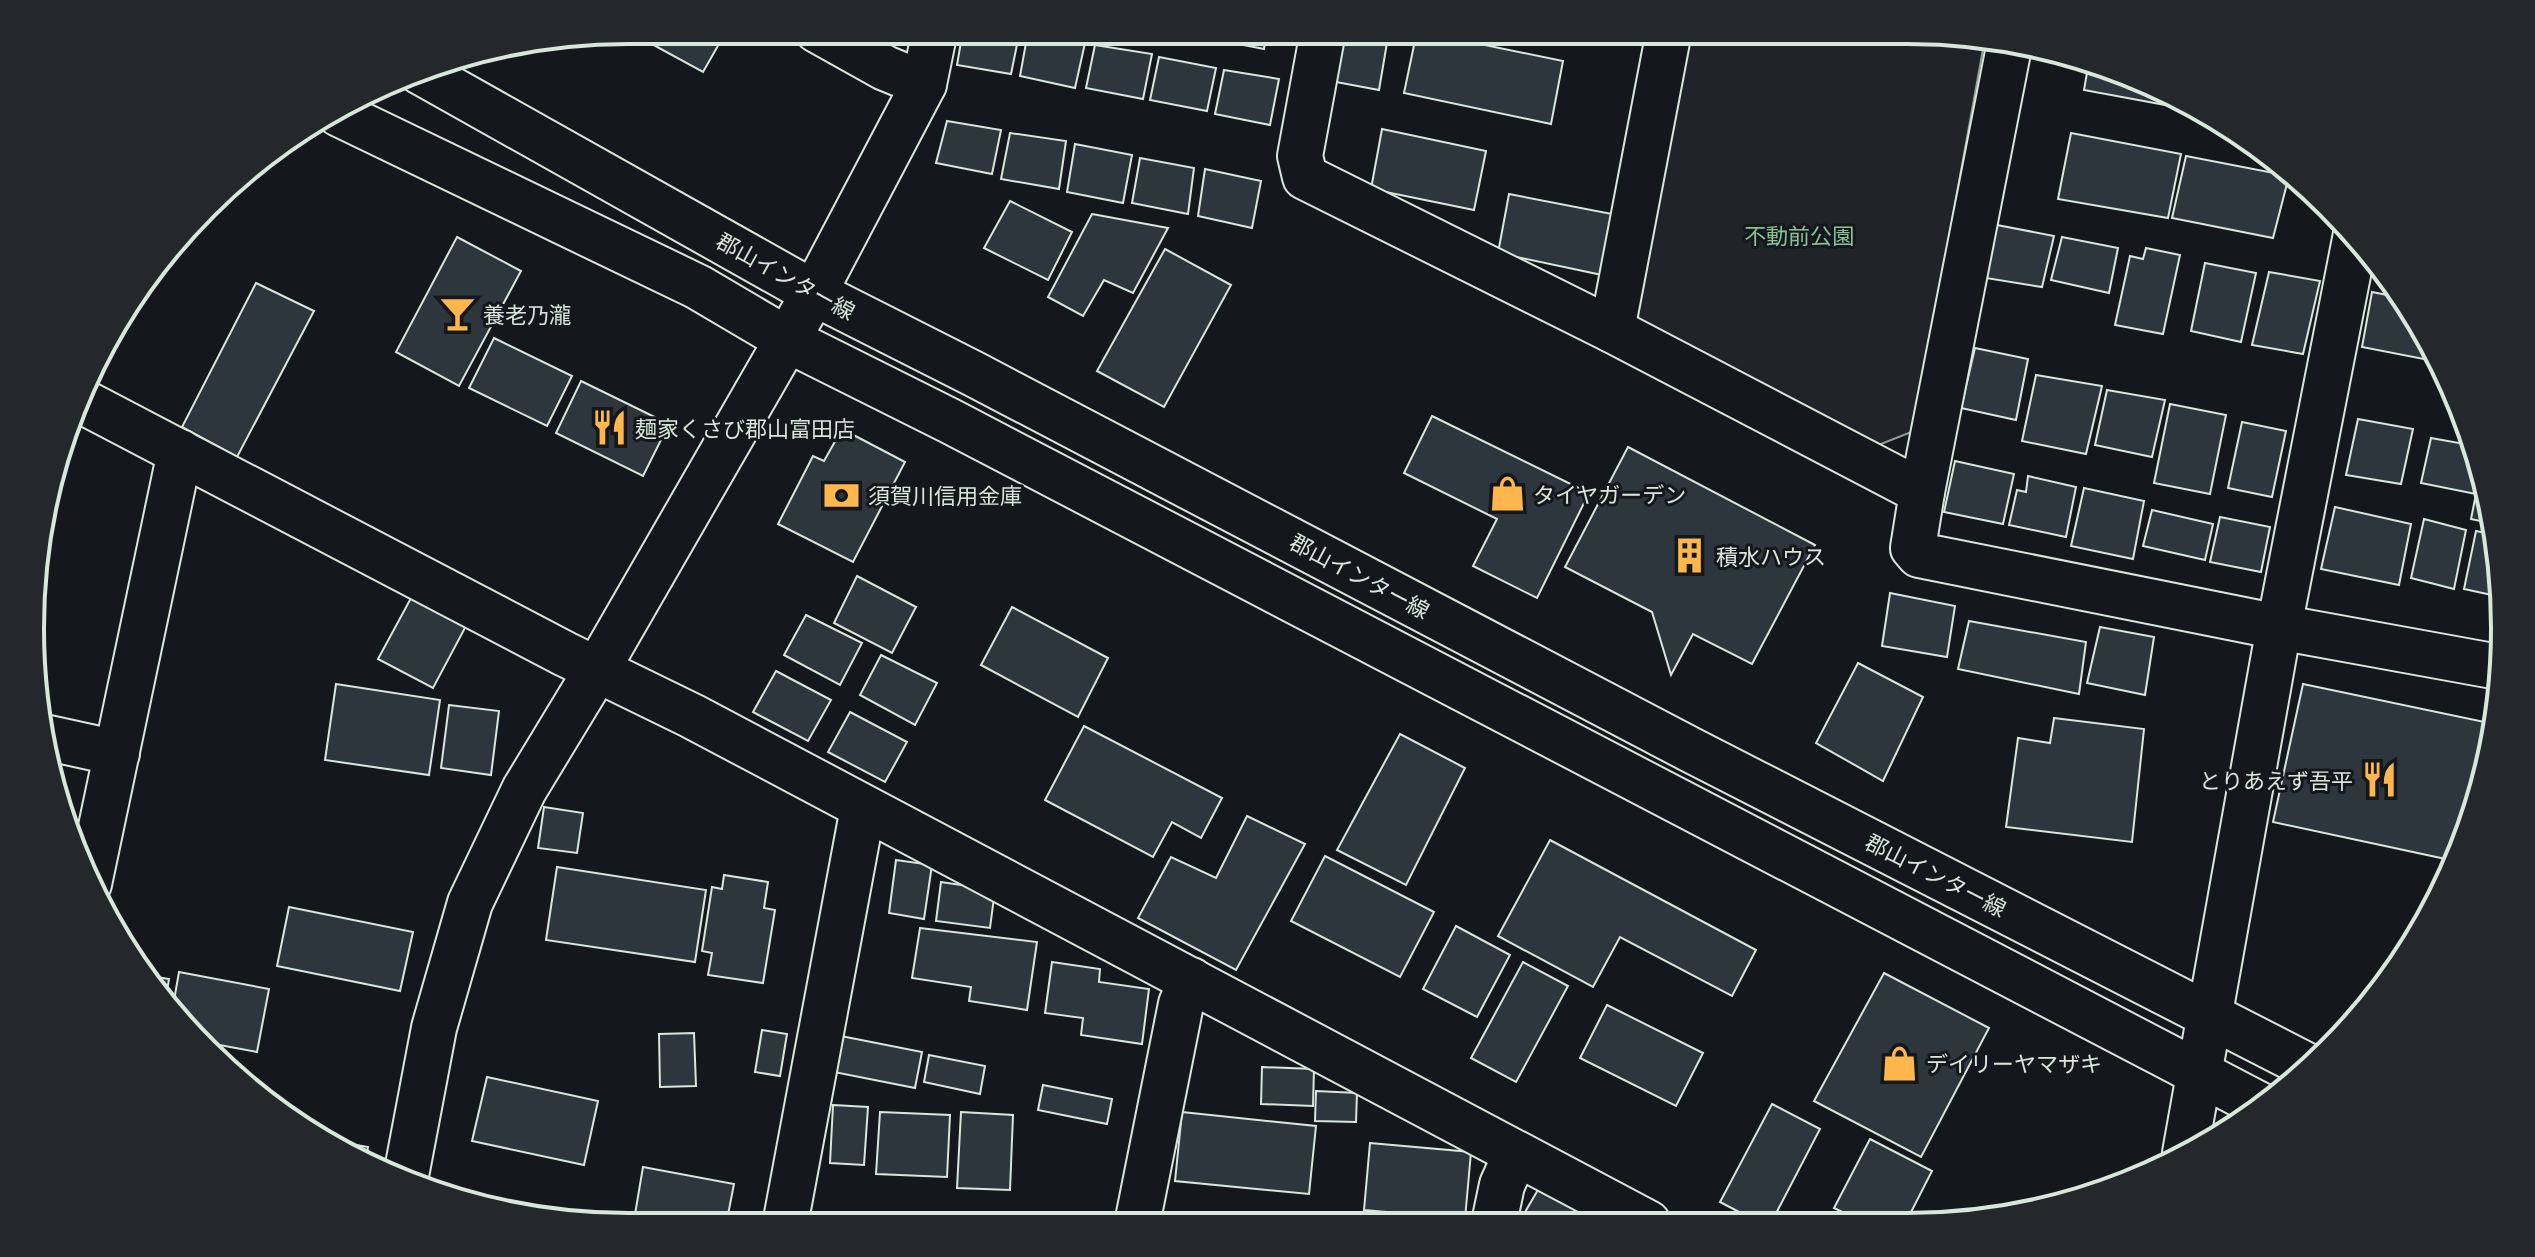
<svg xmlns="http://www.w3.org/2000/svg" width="2535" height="1257" font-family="Lato,'Noto Sans JP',sans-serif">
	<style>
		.green { fill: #202428; stroke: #939e99; stroke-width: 2 }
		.building { fill: #2c363c; stroke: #d8e6dc; stroke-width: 2 }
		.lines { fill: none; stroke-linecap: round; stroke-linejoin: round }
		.minor-casing { stroke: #d8e6dc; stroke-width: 48 }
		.minor { stroke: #14181c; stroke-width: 44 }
		.labels { text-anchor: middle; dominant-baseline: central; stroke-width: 6; stroke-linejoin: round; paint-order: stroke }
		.park-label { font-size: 22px; fill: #8ac095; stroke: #14181c }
		.street-label { font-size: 22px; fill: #d8e6dc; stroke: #14181c }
		.poi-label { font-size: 22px; fill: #d8e6dc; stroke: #14181c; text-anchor: start }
		.rim { fill: none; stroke: #d8e6dc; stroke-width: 4 }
	</style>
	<rect width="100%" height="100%" fill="#14181c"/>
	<path class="green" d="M1691 31H1945L1985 38 1914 431 1876 446 1645 332 1633 313Z"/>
	<g class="building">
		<path d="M626 30H727L703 72Z"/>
		<path d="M963 30H1020L1011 74 957 65Z"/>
		<path d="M1173 31H1267L1264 49Z"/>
		<path d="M1345 31H1389L1379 90 1336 82Z"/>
		<path d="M1417 31 1563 61 1551 124 1404 93Z"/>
		<path d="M1028 32 1085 43 1075 88 1020 76Z"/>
		<path d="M1095 45 1152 54 1143 99 1086 88Z"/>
		<path d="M1159 57 1216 68 1207 111 1150 100Z"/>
		<path d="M2089 61 2171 92 2188 102 2187 109 2084 90Z"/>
		<path d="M1224 70 1279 79 1270 125 1215 114Z"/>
		<path d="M947 121 1001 130 992 174 936 163Z"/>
		<path d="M1382 129 1486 151 1474 210 1371 189Z"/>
		<path d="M1010 133 1066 141 1059 189 1001 179Z"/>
		<path d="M2071 133 2181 154 2168 218 2058 199Z"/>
		<path d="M1075 144 1132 155 1123 203 1067 192Z"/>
		<path d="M2186 156 2289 176 2273 238 2172 218Z"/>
		<path d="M1140 158 1194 168 1188 214 1132 203Z"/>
		<path d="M1205 169 1261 181 1252 228 1198 216Z"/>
		<path d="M1509 194 1612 214 1602 275 1498 253Z"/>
		<path d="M1010 201 1072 232 1048 280 984 248Z"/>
		<path d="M1092 214 1168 228 1133 293 1104 280 1083 316 1048 297Z"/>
		<path d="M1997 225 2054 236 2042 287 1986 278Z"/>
		<path d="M457 237 521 271 459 386 396 352Z"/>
		<path d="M2062 237 2118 248 2109 293 2051 280Z"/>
		<path d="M2146 248 2180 255 2163 334 2115 325 2130 256 2143 259Z"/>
		<path d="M1165 249 1231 285 1164 407 1097 371Z"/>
		<path d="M2205 263 2256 273 2241 342 2191 331Z"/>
		<path d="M2269 272 2320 281 2303 354 2252 345Z"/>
		<path d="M152 273 96 381 88 377 131 296Z"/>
		<path d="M256 283 314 311 237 457 182 427Z"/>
		<path d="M2372 292 2402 298 2425 329 2439 362 2362 347Z"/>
		<path d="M494 338 572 376 547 426 469 388Z"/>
		<path d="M1975 348 2028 359 2016 420 1961 408Z"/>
		<path d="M2036 375 2102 386 2086 454 2022 441Z"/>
		<path d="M581 381 669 424 643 476 556 433Z"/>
		<path d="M2107 390 2165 400 2152 457 2095 445Z"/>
		<path d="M2170 404 2226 415 2210 494 2154 483Z"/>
		<path d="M1432 416 1589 493 1537 598 1473 566 1497 519 1404 473Z"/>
		<path d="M2358 419 2413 429 2401 484 2346 475Z"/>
		<path d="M2242 422 2286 431 2272 497 2228 488Z"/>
		<path d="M842 429 905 462 853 562 778 524 813 456 824 461Z"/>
		<path d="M2431 438 2476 446 2494 524 2471 519 2476 494 2421 483Z"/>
		<path d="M1628 447 1815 545 1752 664 1693 634 1671 675 1652 612 1565 567Z"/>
		<path d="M1955 461 2014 474 2003 524 1944 512Z"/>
		<path d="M2028 476 2076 487 2066 537 2009 525 2017 490 2026 492Z"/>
		<path d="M2084 488 2144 501 2133 559 2071 546Z"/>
		<path d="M2335 507 2411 524 2399 585 2321 569Z"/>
		<path d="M2152 510 2213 524 2205 560 2143 546Z"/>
		<path d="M2220 517 2270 527 2261 572 2210 562Z"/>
		<path d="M2424 519 2466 530 2454 589 2411 578Z"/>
		<path d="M2476 531 2496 535 2500 550 2501 597 2464 589Z"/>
		<path d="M857 576 916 607 892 653 834 623Z"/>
		<path d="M1890 593 1955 606 1947 657 1882 646Z"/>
		<path d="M411 598 466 626 433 688 378 659Z"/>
		<path d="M1012 607 1108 658 1078 717 981 665Z"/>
		<path d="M806 615 862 643 840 685 784 655Z"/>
		<path d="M1969 621 2086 642 2079 694 1958 669Z"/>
		<path d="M2100 627 2154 637 2145 695 2087 683Z"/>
		<path d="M881 655 937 683 915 725 860 695Z"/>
		<path d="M1858 663 1923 697 1883 781 1816 743Z"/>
		<path d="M776 671 831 700 808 741 753 712Z"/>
		<path d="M336 684 440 700 429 775 325 760Z"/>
		<path d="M2303 684 2494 724 2485 783 2455 861 2273 822Z"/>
		<path d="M449 705 499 711 491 775 441 768Z"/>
		<path d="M850 712 907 742 885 782 828 752Z"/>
		<path d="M2054 718 2144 729 2132 842 2006 827 2018 738 2050 743Z"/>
		<path d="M1084 726 1222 798 1201 838 1172 822 1153 857 1045 800Z"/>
		<path d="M1400 734 1465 768 1406 885 1337 850Z"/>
		<path d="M544 807 583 813 577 853 538 848Z"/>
		<path d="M1247 816 1305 844 1236 970 1138 918 1171 857 1216 878Z"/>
		<path d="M1550 840 1756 950 1732 996 1620 937 1593 987 1498 936Z"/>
		<path d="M1325 856 1434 912 1400 977 1291 921Z"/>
		<path d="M896 860 932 865 924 919 889 913Z"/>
		<path d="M557 867 706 890 695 962 546 940Z"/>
		<path d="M724 875 768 882 764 908 775 910 763 983 708 975 712 953 702 951 712 887 722 889Z"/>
		<path d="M941 882 995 890 990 928 936 921Z"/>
		<path d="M289 907 413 932 400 991 277 966Z"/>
		<path d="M1456 926 1510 955 1477 1017 1423 989Z"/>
		<path d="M920 928 1037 942 1027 1010 969 1001 971 987 912 978Z"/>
		<path d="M1052 962 1100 969 1099 982 1149 989 1142 1044 1081 1035 1083 1018 1045 1013Z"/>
		<path d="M1523 962 1568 986 1516 1082 1471 1058Z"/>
		<path d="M179 972 269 989 257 1052 198 1041 173 1006Z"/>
		<path d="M1884 973 1989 1028 1921 1157 1814 1101Z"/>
		<path d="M151 976 169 979 166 997Z"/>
		<path d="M1607 1005 1703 1053 1676 1106 1580 1058Z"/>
		<path d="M762 1030 787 1034 780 1076 755 1072Z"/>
		<path d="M694 1033 696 1086 660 1087 659 1034Z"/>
		<path d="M841 1036 922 1052 915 1088 834 1072Z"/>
		<path d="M929 1055 985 1066 980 1094 924 1082Z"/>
		<path d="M1262 1067 1314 1069 1313 1106 1261 1104Z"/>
		<path d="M487 1077 598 1101 584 1165 472 1141Z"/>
		<path d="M1043 1085 1112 1099 1107 1124 1038 1110Z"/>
		<path d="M1316 1091 1357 1093 1356 1122 1315 1121Z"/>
		<path d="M1772 1104 1820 1129 1771 1223H1760L1720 1202Z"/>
		<path d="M833 1105 868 1107 864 1165 830 1163Z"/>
		<path d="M880 1112 950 1115 947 1177 876 1174Z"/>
		<path d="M961 1112 1013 1115 1010 1190 957 1188Z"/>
		<path d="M1182 1112 1316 1126 1309 1194 1175 1181Z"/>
		<path d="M1870 1139 1932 1171 1906 1222H1863L1834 1208Z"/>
		<path d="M329 1140 368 1147 365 1166 364 1165Z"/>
		<path d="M1370 1143 1471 1152 1465 1219 1364 1210Z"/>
		<path d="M643 1167 734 1184 726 1225 633 1226Z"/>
		<path d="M1542 1183 1602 1218 1599 1223H1528L1521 1219Z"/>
	</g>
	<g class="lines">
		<defs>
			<g id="minor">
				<path d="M817 30 885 68 924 84"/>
				<path d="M1323 31 1300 156 1305 177 1612 330 1922 492"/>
				<path d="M2010 42 1922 492 1913 548 1919 555 2279 627 2504 668"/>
				<path d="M419 71 814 293 974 374 1691 750 2310 1067"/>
				<path d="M339 114 698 287 788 340 950 421 2264 1107"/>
				<path d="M1612 330 1669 31"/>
				<path d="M76 398 565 654 692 716 1648 1223"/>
				<path d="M44 737 117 753"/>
				<path d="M89 884 180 452"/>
				<path d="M2185 1153 2279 627 2356 234"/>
				<path d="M405 1181 434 1028 470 903 524 790 598 668 814 293 924 84 935 30"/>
				<path d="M1494 1223 1502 1185 1516 1154"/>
				<path d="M1137 1224 1181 1004 1191 980"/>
				<path d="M785 1225 863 808"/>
			</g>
		</defs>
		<use href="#minor" class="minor-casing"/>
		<use href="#minor" class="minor"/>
	</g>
	<defs>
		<symbol id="bar-bare" viewBox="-9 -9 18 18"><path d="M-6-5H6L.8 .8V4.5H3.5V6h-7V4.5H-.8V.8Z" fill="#ffb74d" stroke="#14181c" stroke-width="2.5" paint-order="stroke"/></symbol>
		<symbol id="restaurant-bare" viewBox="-9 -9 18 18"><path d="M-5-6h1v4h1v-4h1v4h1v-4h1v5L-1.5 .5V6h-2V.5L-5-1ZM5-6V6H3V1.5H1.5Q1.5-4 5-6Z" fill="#ffb74d" stroke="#14181c" stroke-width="2.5" paint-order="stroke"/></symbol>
		<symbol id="shop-bare" viewBox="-9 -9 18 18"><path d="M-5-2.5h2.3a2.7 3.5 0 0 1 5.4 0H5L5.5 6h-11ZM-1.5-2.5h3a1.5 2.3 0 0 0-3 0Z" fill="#ffb74d" stroke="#14181c" stroke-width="2.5" paint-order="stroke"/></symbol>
		<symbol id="bank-bare" viewBox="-9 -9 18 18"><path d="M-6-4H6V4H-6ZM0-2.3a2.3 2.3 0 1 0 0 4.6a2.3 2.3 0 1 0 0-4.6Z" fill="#ffb74d" stroke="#14181c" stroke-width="2.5" paint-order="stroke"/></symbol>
		<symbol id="building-bare" viewBox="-9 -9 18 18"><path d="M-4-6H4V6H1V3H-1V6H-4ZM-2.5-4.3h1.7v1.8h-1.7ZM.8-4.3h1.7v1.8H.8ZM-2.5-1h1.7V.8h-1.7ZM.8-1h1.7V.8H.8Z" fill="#ffb74d" stroke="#14181c" stroke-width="2.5" paint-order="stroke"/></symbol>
	</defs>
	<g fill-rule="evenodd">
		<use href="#bar-bare" x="432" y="288" width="51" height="51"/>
		<use href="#restaurant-bare" x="584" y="402" width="51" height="51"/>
		<use href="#shop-bare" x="1482" y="468" width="51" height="51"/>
		<use href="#bank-bare" x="816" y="470" width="51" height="51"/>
		<use href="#building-bare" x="1664" y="530" width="51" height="51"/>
		<use href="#restaurant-bare" x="2354" y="754" width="51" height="51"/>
		<use href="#shop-bare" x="1874" y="1038" width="51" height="51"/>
	</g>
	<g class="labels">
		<g class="park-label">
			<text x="1799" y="235">不動前公園</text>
		</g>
		<g class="street-label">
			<text transform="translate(786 276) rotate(29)">郡山インター線</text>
			<text transform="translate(1360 576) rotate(28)">郡山インター線</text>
			<text transform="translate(1936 875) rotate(27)">郡山インター線</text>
		</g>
		<g class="poi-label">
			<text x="483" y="314">養老乃瀧</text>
			<text x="635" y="428">麺家くさび郡山富田店</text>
			<text x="1533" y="494">タイヤガーデン</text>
			<text x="868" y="495">須賀川信用金庫</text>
			<text x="1716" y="556">積水ハウス</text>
			<text x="2353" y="780" text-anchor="end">とりあえず吾平</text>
			<text x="1926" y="1063">デイリーヤマザキ</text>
		</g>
	</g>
	<path d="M0 0H2535V1257H0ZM628 44H1907A584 584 0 0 1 2491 628V629A584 584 0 0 1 1907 1213H628A584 584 0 0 1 44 629V628A584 584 0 0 1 628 44Z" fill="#24282b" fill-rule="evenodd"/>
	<path class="rim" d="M628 44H1907A584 584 0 0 1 2491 628V629A584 584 0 0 1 1907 1213H628A584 584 0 0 1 44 629V628A584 584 0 0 1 628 44Z"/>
</svg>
